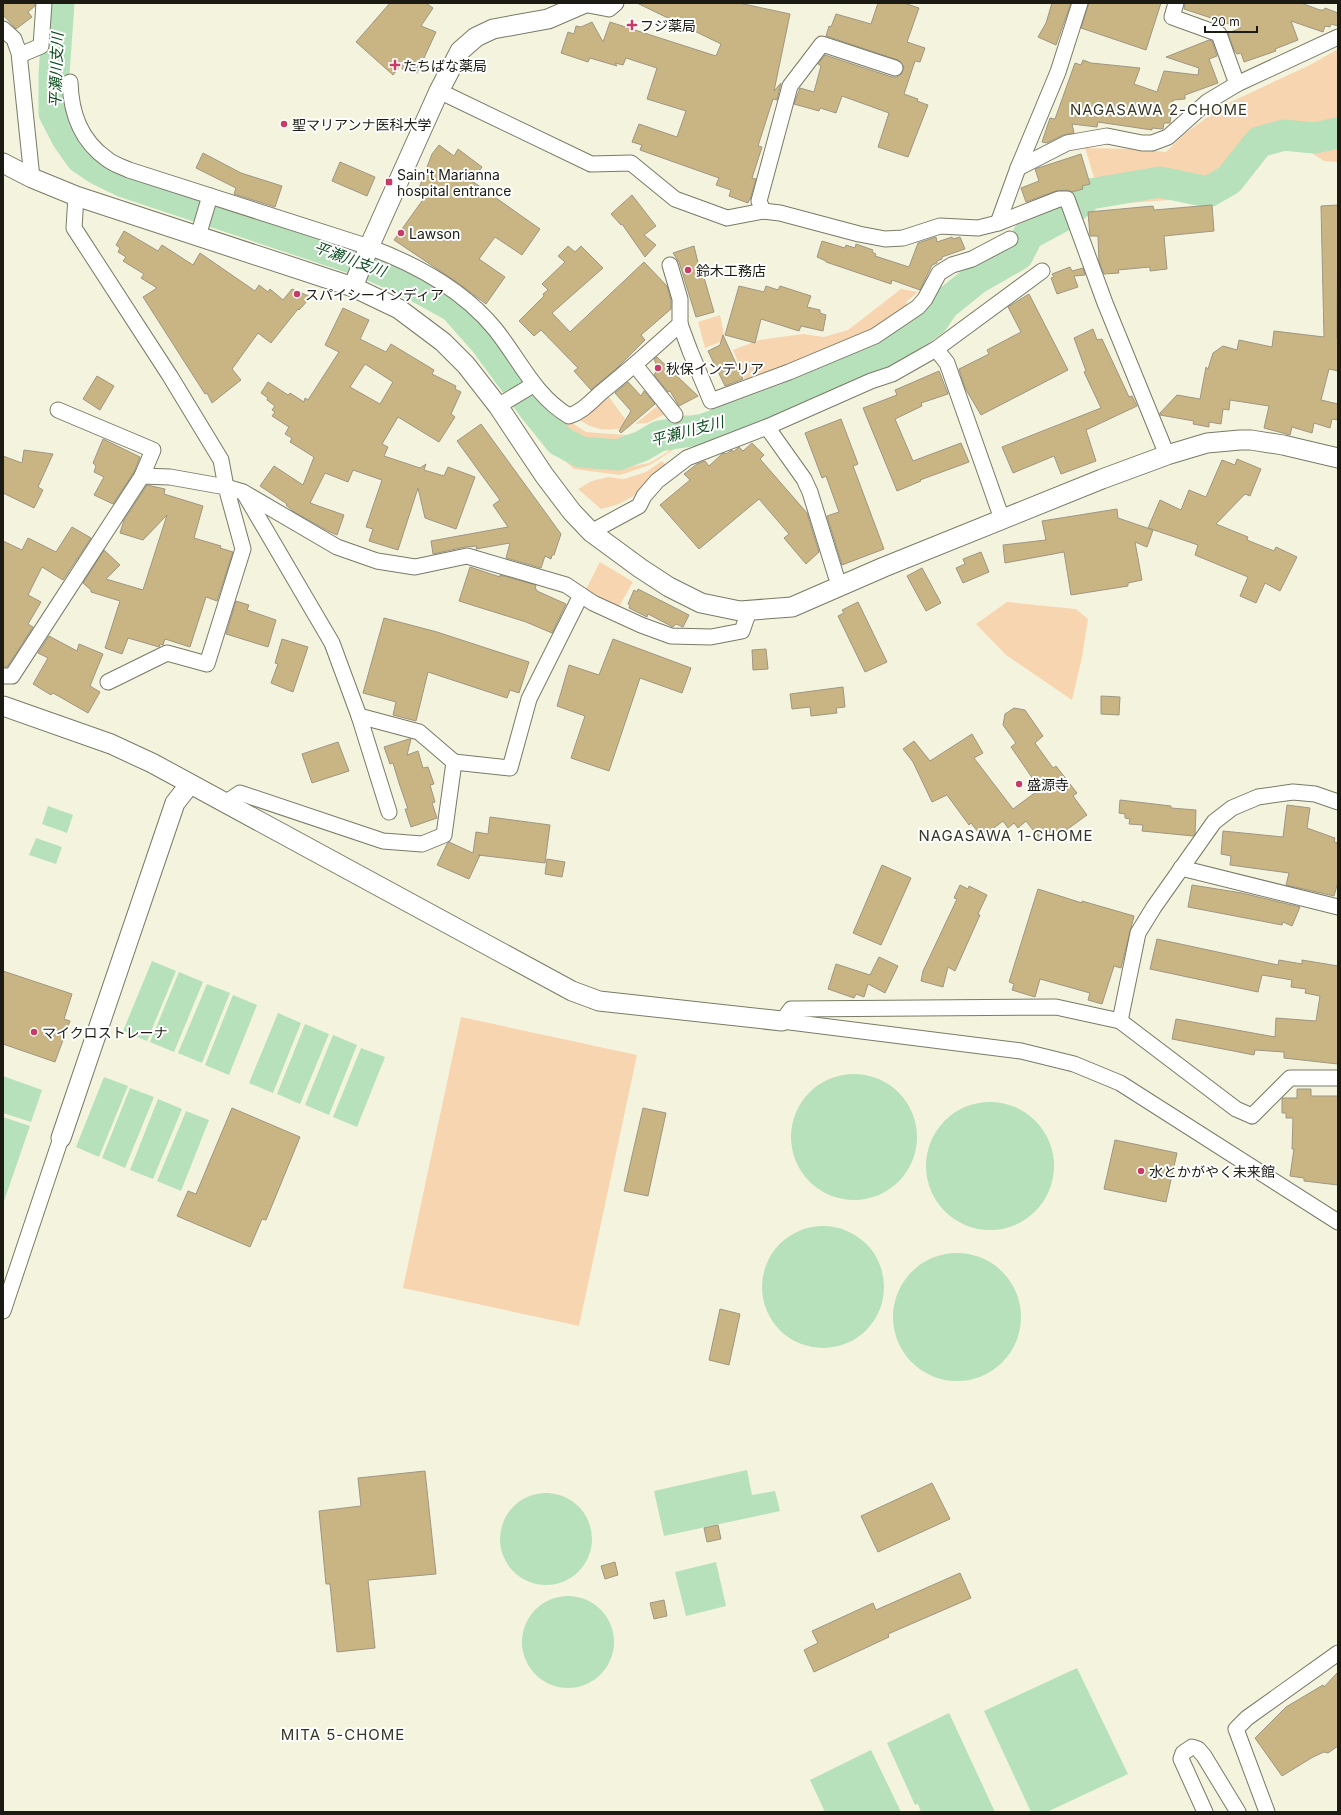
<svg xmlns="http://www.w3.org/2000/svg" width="1341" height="1815" font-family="Inter,'Noto Sans JP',sans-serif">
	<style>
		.green { fill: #f8d5b1 }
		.water { fill: #b6e1bb }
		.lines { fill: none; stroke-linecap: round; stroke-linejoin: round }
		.river { stroke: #b6e1bb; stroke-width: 31 }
		.building { fill: #c9b484; stroke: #9f9683; fill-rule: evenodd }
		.minor-casing { stroke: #797a66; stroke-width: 17 }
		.tertiary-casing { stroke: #797a66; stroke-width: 21 }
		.minor { stroke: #fff; stroke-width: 15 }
		.tertiary { stroke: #fff; stroke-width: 19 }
		.poi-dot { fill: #c93b67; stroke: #fff; stroke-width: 1.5 }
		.labels { text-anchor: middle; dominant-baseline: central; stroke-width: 4; stroke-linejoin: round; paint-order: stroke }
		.poi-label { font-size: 14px; fill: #1b1b13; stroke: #fff; text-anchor: start }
		.water-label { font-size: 15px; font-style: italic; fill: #0b4c1e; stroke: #fff }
		.neighbourhood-label { font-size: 15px; letter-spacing: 1px; fill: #363624; stroke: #fff }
	</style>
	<rect width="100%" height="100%" fill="#f4f4de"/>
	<g class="green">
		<path d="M1338 49V162L1324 161 1310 152 1285 146 1265 154 1249 166 1236 186 1220 200 1200 198 1112 204 1096 184 1085 148 1136 149 1166 152 1183 135 1224 105 1310 65Z"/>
		<path d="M901 289 918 292 906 302 910 311 873 334 747 384 733 350 759 340 803 334 824 337 848 330Z"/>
		<path d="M720 315 725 340 705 348 698 322Z"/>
		<path d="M609 397 631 427C607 430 599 433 578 419Z"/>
		<path d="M533 398 586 432 626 435 643 433 679 417 690 414 646 440 616 450 593 448 570 444 560 437Z"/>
		<path d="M661 403 667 413 647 423 635 424Z"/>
		<path d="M540 429H544L568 453 590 458 617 459 623 468 649 463 668 452 671 444 682 438 690 439 650 465 620 475 574 469 557 454Z"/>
		<path d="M670 440 664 451 647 459 626 465 621 459 651 445Z"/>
		<path d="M662 461 666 465 632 497 619 504 601 509 578 489 592 481 608 477 624 479 646 472Z"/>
		<path d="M600 562 633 582 617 610 586 589Z"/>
		<path d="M1007 602 1076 609 1088 619 1082 657 1072 700 1006 655 976 624Z"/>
		<path d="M461 1017 637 1055 579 1326 403 1288Z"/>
	</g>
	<g class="water">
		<path d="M48 806 73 815 67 833 42 824Z"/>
		<path d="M36 838 62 847 56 864 29 855Z"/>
		<path d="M152 961 176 971 147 1041 123 1031Z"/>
		<path d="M179 972 203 982 174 1052 150 1042Z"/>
		<path d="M207 984 230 993 202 1063 178 1053Z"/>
		<path d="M233 995 257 1005 229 1075 205 1065Z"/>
		<path d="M278 1013 301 1023 273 1093 249 1083Z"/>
		<path d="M305 1024 329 1034 300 1104 277 1094Z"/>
		<path d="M333 1035 357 1045 329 1115 305 1105Z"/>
		<path d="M361 1048 385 1057 357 1127 333 1117Z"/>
		<circle cx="854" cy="1137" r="63"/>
		<path d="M3 1076 42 1090 31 1122 3 1113Z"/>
		<path d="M104 1077 128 1086 99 1157 76 1147Z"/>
		<path d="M130 1088 154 1097 125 1168 102 1158Z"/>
		<path d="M158 1099 182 1109 153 1179 130 1170Z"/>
		<circle cx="990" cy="1166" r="64"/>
		<path d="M186 1111 209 1120 181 1191 157 1181Z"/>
		<path d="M3 1117 30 1126 3 1204Z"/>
		<circle cx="823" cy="1287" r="61"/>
		<circle cx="957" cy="1317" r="64"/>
		<path d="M747 1470 752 1495 775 1491 780 1511 664 1536 654 1491Z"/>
		<circle cx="546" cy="1539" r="46"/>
		<path d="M716 1562 726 1606 686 1616 675 1572Z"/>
		<circle cx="568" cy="1642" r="46"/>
		<path d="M1077 1668 1128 1774 1047 1812H1031L984 1711Z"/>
		<path d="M949 1713 995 1812H921L918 1804 915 1805 887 1743Z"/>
		<path d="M871 1750 901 1812H825L810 1780Z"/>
	</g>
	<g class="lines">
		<path class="river" d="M59 3 54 74V113L67 138 81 158 99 170 124 182 364 262 405 280 454 307 485 342 535 410 560 441 581 452 618 455 642 446 659 436 704 429 788 398 858 368 888 352 933 321 944 305 976 279 1018 255 1028 235 1063 216 1090 194 1160 182 1208 192 1229 180 1259 142 1284 135 1314 138 1338 133"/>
	</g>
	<g class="building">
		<path d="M3 3H35V6L28 12 32 17 16 29 3 15Z"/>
		<path d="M390 3H426L433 8 421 26 436 32 417 73 406 69 404 71 400 66 393 75 356 42Z"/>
		<path d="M637 3H739L790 14 774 91 781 83 777 100 773 99 758 146 762 147 752 178 756 179 750 200H749L748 203 729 196 731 190 716 185 719 178 640 150 642 145 632 142 639 124 677 137 686 111 647 99 657 68 626 58 623 65 615 63 617 66 590 58 588 62 561 53 568 32 574 34 576 26 581 27 592 22 603 42 610 22 716 56 721 44Z"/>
		<path d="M878 3H904L919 8 907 42 925 48 920 62 915 61 904 94 918 99 917 101 928 105 908 157 878 147 889 113 842 96 836 113 820 108 819 111 794 104 800 88 814 92 821 66 818 64 825 55 892 77H897L901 74 904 67 898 60 826 36 829 26 831 27 836 14 871 24Z"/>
		<path d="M1052 3H1071L1056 45 1038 37 1046 23Z"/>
		<path d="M1089 3H1161L1146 50 1081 28Z"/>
		<path d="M1185 3H1301L1320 10H1324L1325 8 1338 13V26L1331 24 1330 27 1325 26 1323 32 1291 21 1298 40 1275 49 1276 51 1244 62 1241 53 1237 54 1234 50 1228 33 1241 28 1184 9Z"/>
		<path d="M1209 40 1212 41 1217 56 1209 59 1218 83 1185 95V99L1173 100 1170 123H1164L1163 129 1152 128V130L1098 122 1097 127 1072 124 1074 133 1063 135 1047 143 1042 142 1050 118 1055 119 1075 63 1081 65 1083 60 1091 63 1140 68 1134 84 1157 92 1164 71 1198 75 1199 68 1166 57Z"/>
		<path d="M439 145 454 156 458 149 482 167 472 181 540 229 522 255 495 237 479 259 505 277 486 304 458 283 394 240 427 194 419 188 432 154Z"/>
		<path d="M203 153 241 173 282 186 275 207 234 194 236 188 196 168Z"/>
		<path d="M1081 154 1090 184 1082 186 1083 189 1072 192 1067 190 1056 191 1026 202 1021 188 1039 181 1035 169Z"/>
		<path d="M340 162 375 177 367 196 332 181Z"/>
		<path d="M632 195 656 226 644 235 656 245 645 257 622 224 621 225 611 214Z"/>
		<path d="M1212 205 1214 231 1164 236 1167 269 1150 271V267L1118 270 1119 273 1104 274 1099 262 1098 236H1090L1088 212 1153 206 1154 210Z"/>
		<path d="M1338 205 1337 338 1338 339V371L1329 369 1321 400 1338 404V420L1332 419 1330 428 1314 423 1312 433 1292 427 1290 435 1264 428 1269 406 1230 400 1229 410 1223 409 1221 424 1209 422V427L1193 424 1194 421 1160 415V413L1177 395 1200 399 1206 367 1208 369 1213 353 1223 346 1237 350 1239 340 1272 347 1274 331 1324 337 1321 206Z"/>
		<path d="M124 231 158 251 162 245 193 265 200 253 255 291 259 285 268 292 270 289 283 300 292 289 311 297 299 310 298 309 271 343 258 333 232 369 241 380 212 403 207 393 205 394 143 297 157 288 141 278 144 274 123 261 126 257 118 252 120 248 116 245Z"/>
		<path d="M936 237 937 242 952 237 953 239 960 237 965 249 942 257V259L937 261V263L932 265 920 290 892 280 891 284 826 262V261L817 257 822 241 845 248 846 245 855 248 856 244 873 250 872 252 876 254 875 256 909 267 918 243Z"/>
		<path d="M568 246 575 252 581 246 603 268 552 313 570 332 644 262 667 286 671 300V309L641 335 645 340 617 368 591 390 574 371 578 368 541 330 534 336 519 321 544 296 543 294 548 290 542 284 565 262 558 256Z"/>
		<path d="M694 246 701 275 703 274 714 312 696 317 679 262 673 253Z"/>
		<path d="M1070 267 1072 271 1083 268 1085 275 1074 276 1078 287 1057 294 1051 278 1054 277 1052 274Z"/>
		<path d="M739 286 764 292 766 286 778 290 780 286 811 296 807 307 820 310V313L826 315 823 331 801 326 799 331 761 319 755 343 725 335Z"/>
		<path d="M1029 294 1068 370 981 415 965 388 959 369 989 354 987 350 1021 332 1008 307Z"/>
		<path d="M343 308 369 320 360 339 386 352 391 344 434 370 432 374 456 386 455 389 461 392 451 414 455 417 439 442 398 417 382 444 388 447 384 456 420 468 426 464 424 470 444 476 448 467 475 477 456 529 425 518 418 488 398 550 369 541 373 529 366 527 382 480 353 470 348 482 325 473 310 503 344 515 337 535 328 531 294 512 286 505 287 504 260 486 274 466 303 485 314 457 290 442 292 438 285 434 289 427 272 416 275 412 272 410 275 406 267 400 268 398 261 393 268 382 288 395 290 393 304 402 305 398 308 400 339 352 325 345ZM365 364 393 382 380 404 350 387Z"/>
		<path d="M1093 329 1097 340 1102 339 1129 397 1132 396 1137 406 1086 430 1096 461 1061 474 1054 456 1013 473 1002 447 1101 408 1084 372 1086 371 1074 338Z"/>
		<path d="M723 335 743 379 725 386 708 351 720 345Z"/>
		<path d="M657 357 679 378 698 396 679 406 670 391 668 392 654 375 658 368 654 359Z"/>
		<path d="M939 371 948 394 921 403 922 406 895 419 913 461 961 443 969 462 920 480 921 481 897 491 863 408 897 395 895 390Z"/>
		<path d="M97 376 114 386 100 410 83 399Z"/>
		<path d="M628 382 641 396 644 391 655 404 621 433 619 431 631 411 615 393Z"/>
		<path d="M841 419 858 464 853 466 884 549 842 565 827 516 839 512 826 476 822 478 805 433Z"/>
		<path d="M481 424 561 534 554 555H552L551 559 545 556 541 568 506 558 510 543 476 549 477 546 465 547 433 554 431 541 508 527 493 505 500 500 457 441Z"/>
		<path d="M103 439 140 457 134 472 113 504 94 495 104 477 94 472 96 466 93 463Z"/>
		<path d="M752 443 764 455 760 459 807 513 819 552 806 564 784 538 789 534 759 499 699 549 660 505 690 480 684 474 697 464 705 461 709 466 722 454 725 453 726 454 732 450 733 452 739 447 743 451Z"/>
		<path d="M24 450 53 454 38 487 43 490 34 508 3 493V456L22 463Z"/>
		<path d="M1237 459 1261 469 1250 496 1245 494 1216 524 1248 537 1247 540 1274 551 1276 547 1297 557 1280 591 1265 583 1256 603 1240 596 1248 577 1195 555 1198 545 1148 528 1160 500 1181 510 1189 490 1206 497 1222 460 1235 465Z"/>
		<path d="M147 485 165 489 164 494 203 506 194 538 221 546 220 548 233 552 217 601 206 597 190 647 165 639 163 645 160 644 159 647 128 638 122 654 105 648 120 601 91 592V590L83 583 104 550 120 565 106 579 143 590 167 515 143 540 120 533 124 520Z"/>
		<path d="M1117 509 1118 518 1153 530 1147 547 1135 542 1142 580 1128 583V586L1071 595 1064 552 1005 563 1003 545 1046 540 1042 521Z"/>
		<path d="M72 527 91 538 63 580 42 567 28 595 41 602 28 624 33 627 7 667H3V541L22 550 28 538 56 552Z"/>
		<path d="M981 552 989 572 963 583 956 568 965 564 963 559Z"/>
		<path d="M470 567 500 577V575L536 585 535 589 537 590V591L566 604 552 633 526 622 459 601Z"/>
		<path d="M922 568 941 603 926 611 907 576Z"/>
		<path d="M638 589 689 615 683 627 676 624 673 627 648 614 647 617 629 608 630 605 628 604 634 590 637 592Z"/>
		<path d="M236 601 249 605 247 610 276 620 268 647 226 634Z"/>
		<path d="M858 602 887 662 865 672 838 616 844 613 842 610Z"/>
		<path d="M384 618 437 632 529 662 519 693 510 690 507 698 428 672 416 721 393 715 396 702 363 693Z"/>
		<path d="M49 636 77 651 79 644 103 654 90 686 100 692 88 713 53 693 51 695 33 684 48 658 38 653Z"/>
		<path d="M282 639 308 647 293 692 271 683 278 664 275 663Z"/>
		<path d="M613 639 691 668 682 693 640 678 609 771 571 758 585 716 557 706 569 665 599 675Z"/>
		<path d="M766 649 768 669 753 670 752 650Z"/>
		<path d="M843 687 845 707 836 708 837 713 811 716 810 707 792 709 790 694Z"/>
		<path d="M1101 696 1120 697 1119 715 1101 714Z"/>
		<path d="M1014 708 1025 710 1043 736 1035 743 1053 768 1056 766 1077 793 1073 796 1087 815 1054 839 1049 832 1040 839 1026 821 1018 828 1014 823 1008 828 1003 821 982 837 971 823 969 825 947 795 932 802 913 762 903 749 914 741 930 761 972 734 983 753 974 758 1013 809 1040 789 1011 747 1016 743 1003 725 1005 714Z"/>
		<path d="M409 739H411L407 755 418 751 423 768 428 767 434 784 430 785 435 802 432 803 437 818 411 827 405 809H408L399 783 393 763 390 764 384 747Z"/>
		<path d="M338 742 349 771 312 783 302 754Z"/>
		<path d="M1120 800 1171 806V808L1196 810 1195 834 1193 836 1142 831 1143 825 1129 824 1130 819 1125 818V814L1119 813Z"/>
		<path d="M1287 805 1310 808 1307 828 1335 838 1334 842 1338 843V882L1334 896 1286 885 1289 873 1230 865 1231 856 1221 854 1223 831 1283 837Z"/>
		<path d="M490 817 550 825 545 863 478 855H480L469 879 437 865 447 844 449 842 473 853 476 832 488 834Z"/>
		<path d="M547 859 565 862 562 877 545 874Z"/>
		<path d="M882 865 911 878 881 945 853 933Z"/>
		<path d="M960 885 968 889 969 886 987 895 978 914 980 915 955 971 948 967 943 987 921 981 923 971 957 899 954 898Z"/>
		<path d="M1192 885 1242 893 1300 907 1292 926 1283 922 1282 925 1188 907Z"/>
		<path d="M1038 889 1082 903V901L1134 916 1121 968 1114 966 1102 1004 1088 1000 1090 993 1040 979 1035 997 1012 990 1014 984 1009 982Z"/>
		<path d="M1157 939 1278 965 1279 960 1302 964V960L1338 966V1064L1284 1058V1052L1255 1050 1254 1055 1172 1039 1176 1019 1275 1037 1276 1018 1316 1021 1320 996 1305 993 1306 989 1291 987 1292 980 1262 975 1258 992 1150 969Z"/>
		<path d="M879 957 898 966 885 993 868 984 864 997 856 994 854 998 828 989 836 964 870 975Z"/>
		<path d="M3 971 72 994 64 1019 70 1021 55 1062 3 1044Z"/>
		<path d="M1297 1089H1311V1096H1338V1185L1304 1181V1178L1290 1176 1294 1149H1292L1293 1118H1286V1113H1282V1098H1297Z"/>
		<path d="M232 1108 300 1137 266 1220 262 1219 250 1247 177 1216 188 1191 196 1194Z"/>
		<path d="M643 1108 666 1113 648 1196 624 1191Z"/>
		<path d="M1115 1140 1177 1153 1166 1202 1104 1189Z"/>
		<path d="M720 1309 740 1314 729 1365 709 1360Z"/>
		<path d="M425 1471 436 1574 368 1580 375 1648 337 1652 330 1584H326L319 1511 361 1506 358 1478Z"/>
		<path d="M932 1483 950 1519 878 1552 861 1516Z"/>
		<path d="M718 1525 721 1539 707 1542 704 1528Z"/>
		<path d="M615 1562 618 1575 605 1579 601 1566Z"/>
		<path d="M960 1573 971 1598 888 1634 889 1637 814 1672 804 1650 818 1643 812 1631 873 1603 876 1610Z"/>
		<path d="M664 1600 667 1616 654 1619 650 1603Z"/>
		<path d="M1338 1672V1746L1328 1753 1324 1752 1313 1757 1282 1776 1255 1738 1286 1707 1323 1685 1324 1687Z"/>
	</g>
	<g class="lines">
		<defs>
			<g id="minor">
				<path d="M1176 3 1172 17 1219 34 1237 84"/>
				<path d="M583 4 609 9 616 3"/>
				<path d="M3 29 14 39 19 53 32 178"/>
				<path d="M20 55 41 46 44 3"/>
				<path d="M70 82C71 113 80 140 107 159 113 164 122 167 129 170L369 247C415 264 463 290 495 329 520 360 534 395 569 416 584 411 592 400 603 391 630 369 655 347 680 324V299L670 265"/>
				<path d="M439 91 591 164 631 163 675 199 727 218 763 211 780 213 859 234 885 239 903 238 940 226 978 228 998 223 1059 199H1067L1105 303 1167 455"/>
				<path d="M1018 168 1067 143 1107 136 1142 143H1152L1168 137 1207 102 1237 84 1338 37"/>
				<path d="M76 196 74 228 170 376 221 460 226 487 243 492 337 547 377 561 415 567 467 556 566 585 593 603 641 625 671 636 711 637 742 631 749 611"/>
				<path d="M763 211 759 201 790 86 822 44 895 68"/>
				<path d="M998 223 1018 168 1058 72 1080 3"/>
				<path d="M198 236 210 196"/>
				<path d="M680 324 690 351 711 401 789 372 875 336 918 307 925 299 939 273 952 265 972 259 1010 239"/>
				<path d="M936 349 1042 271"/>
				<path d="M635 365 675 415"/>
				<path d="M498 406 533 385"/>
				<path d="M58 410 153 450 142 476"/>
				<path d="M767 427 871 381 892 374 936 349 947 363 1002 519"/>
				<path d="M244 493 332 643 359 716 389 812"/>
				<path d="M591 532 639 506 644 496 657 481 687 458 767 427 804 479 810 492 836 576 841 586"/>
				<path d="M3 676H12L142 476 170 477 226 487 243 549 207 664 167 653 108 682"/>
				<path d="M454 762 510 768 529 699 581 595"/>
				<path d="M225 803 240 793 383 841 422 844 444 835 454 762 419 732 359 716"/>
				<path d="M1181 868 1338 907"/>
				<path d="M782 1021 791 1009 1056 1007 1120 1021 1236 1109 1252 1116 1290 1078H1338"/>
				<path d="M782 1021 1021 1051 1074 1064 1120 1083 1338 1222"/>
				<path d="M1120 1021 1138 933 1154 907 1214 822 1232 808 1258 797 1293 792 1315 794 1338 802"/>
				<path d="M3 1311 61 1138"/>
				<path d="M1205 1812 1181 1759 1183 1753 1192 1747 1198 1749 1204 1756 1238 1812"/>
				<path d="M1267 1812 1236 1729 1247 1718 1338 1653"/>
			</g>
			<g id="tertiary">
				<path d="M3 163 32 178 76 196 353 287 399 309 443 342 466 365 498 406 544 475 572 512 591 532 640 568 669 587 701 603 740 611 792 607 884 567 1102 479 1167 455 1207 443 1240 440H1251L1283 445 1338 458"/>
				<path d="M353 287 369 247 439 91 460 51 476 37 493 29 548 19 585 3"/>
				<path d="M3 706 111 744 152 763 572 991 599 1001 782 1021"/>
				<path d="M61 1138 175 803 190 784"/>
			</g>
		</defs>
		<use href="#minor" class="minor-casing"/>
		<use href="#tertiary" class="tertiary-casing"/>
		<use href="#minor" class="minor"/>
		<use href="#tertiary" class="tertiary"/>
	</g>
	<g class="poi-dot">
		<path d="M630 19h4v4h4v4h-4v4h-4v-4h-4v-4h4z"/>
		<path d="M393 59h4v4h4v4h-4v4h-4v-4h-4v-4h4z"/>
		<circle cx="284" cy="124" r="4"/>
		<rect x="385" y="178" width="8" height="8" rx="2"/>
		<circle cx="401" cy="233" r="4"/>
		<circle cx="688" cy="270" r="4"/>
		<circle cx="297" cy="294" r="4"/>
		<circle cx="658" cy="368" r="4"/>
		<circle cx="1019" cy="784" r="4"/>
		<circle cx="34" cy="1032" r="4"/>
		<circle cx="1141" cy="1171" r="4"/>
	</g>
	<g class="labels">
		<g class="poi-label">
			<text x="640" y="25">フジ薬局</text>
			<text x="403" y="65">たちばな薬局</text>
			<text x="292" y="124">聖マリアンナ医科大学</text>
			<text x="397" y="174">Sain't Marianna<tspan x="397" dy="16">hospital entrance</tspan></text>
			<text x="409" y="233">Lawson</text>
			<text x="696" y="270">鈴木工務店</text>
			<text x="305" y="294">スパイシーインディア</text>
			<text x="666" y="368">秋保インテリア</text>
			<text x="1027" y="784">盛源寺</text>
			<text x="42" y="1032">マイクロストレーナ</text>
			<text x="1149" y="1171">水とかがやく未来館</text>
		</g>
		<g class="water-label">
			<text transform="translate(56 70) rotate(-88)">平瀬川支川</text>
			<text transform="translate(350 259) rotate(20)">平瀬川支川</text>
			<text transform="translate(687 431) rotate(-15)">平瀬川支川</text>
		</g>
		<g class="neighbourhood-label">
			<text x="1159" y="109">NAGASAWA 2-CHOME</text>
			<text x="1006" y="835">NAGASAWA 1-CHOME</text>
			<text x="343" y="1734">MITA 5-CHOME</text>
		</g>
	</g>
	<rect width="1341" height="1815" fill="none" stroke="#1b1b13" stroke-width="8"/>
	<path d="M1205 26v6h52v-6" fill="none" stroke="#1b1b13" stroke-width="2"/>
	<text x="1211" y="26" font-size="12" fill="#1b1b13" stroke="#ffffff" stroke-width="3" paint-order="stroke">20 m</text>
</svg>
